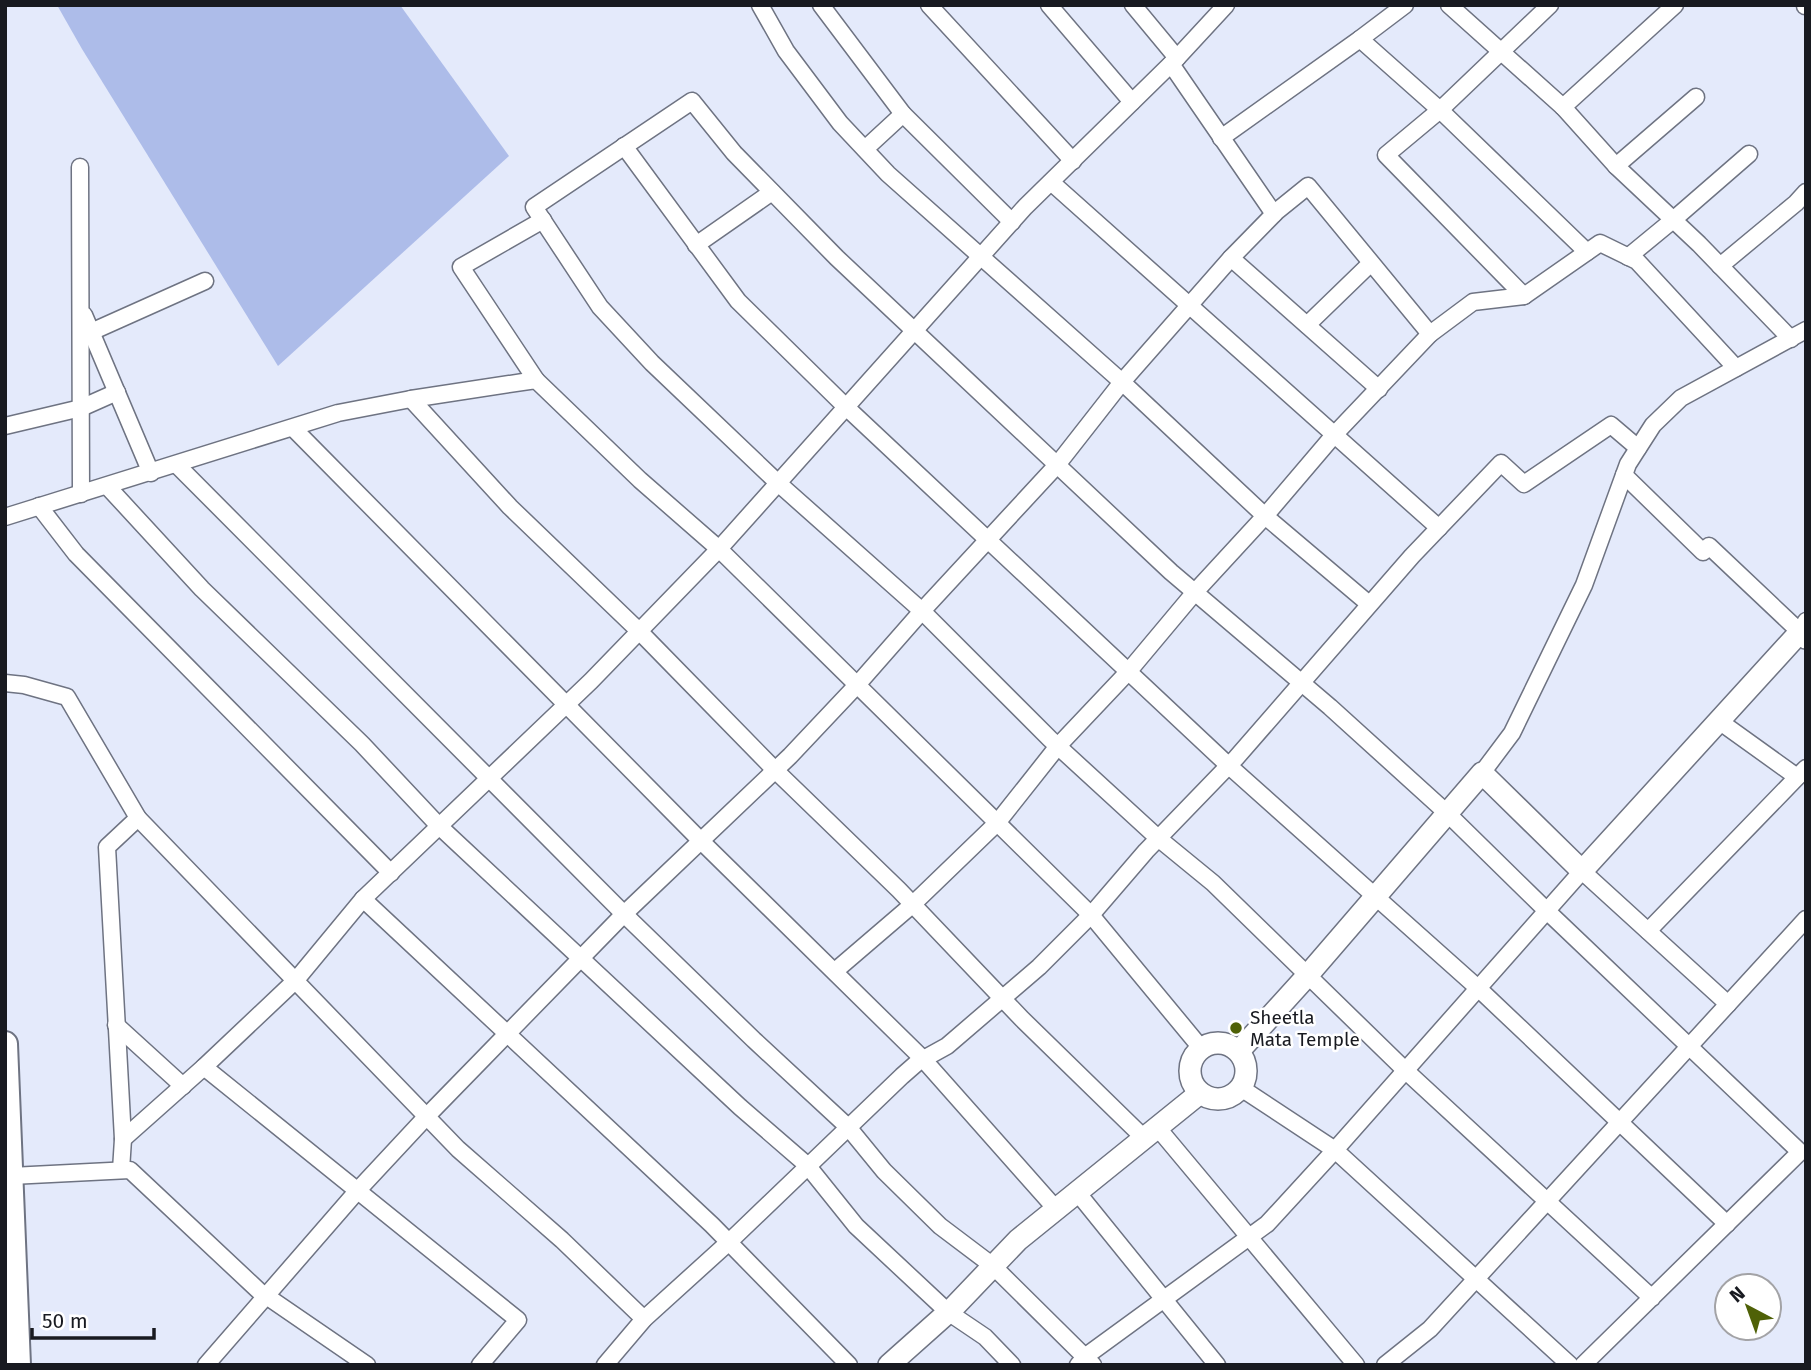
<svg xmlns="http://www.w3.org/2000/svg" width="1811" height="1370" font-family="'Fira Sans',sans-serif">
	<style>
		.garden { fill: #adbce9 }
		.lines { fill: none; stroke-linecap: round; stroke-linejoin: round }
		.street-casing { stroke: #6e7382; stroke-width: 19 }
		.secondary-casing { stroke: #6e7382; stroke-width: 24 }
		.primary-casing { stroke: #6e7382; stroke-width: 28 }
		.street { stroke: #fff; stroke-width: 16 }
		.secondary { stroke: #fff; stroke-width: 21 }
		.primary { stroke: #fff; stroke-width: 24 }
		.poi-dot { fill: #4f6107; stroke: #fff; stroke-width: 2.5 }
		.labels { text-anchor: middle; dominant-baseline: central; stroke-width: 5; stroke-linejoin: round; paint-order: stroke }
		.poi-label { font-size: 19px; fill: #181a20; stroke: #fff; text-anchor: start }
	</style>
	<rect width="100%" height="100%" fill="#e4eafb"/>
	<path class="garden" d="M57 5H400L509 156 278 366 82 49Z"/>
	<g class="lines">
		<defs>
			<g id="street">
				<path d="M760 5 786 51 840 123 888 174 1122 382 1265 516 1369 604"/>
				<path d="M821 5 903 114 1012 222"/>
				<path d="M929 5 1073 161"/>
				<path d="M1049 5 1132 102"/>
				<path d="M1133 5 1177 58"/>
				<path d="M1405 5 1360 39 1440 110 1587 252"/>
				<path d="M1449 5 1563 107 1616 166 1699 244 1791 339"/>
				<path d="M1805 5V6"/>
				<path d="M1171 64 1274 214"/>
				<path d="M1563 107 1675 5"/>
				<path d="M1221 138 1360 39"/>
				<path d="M624 146 738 301 846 407 1228 765 1479 989 1727 1224"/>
				<path d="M865 149 903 114"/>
				<path d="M1616 166 1696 97"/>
				<path d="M80 167 81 494"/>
				<path d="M1051 182 1439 528"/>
				<path d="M696 245 772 192"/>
				<path d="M1628 257 1673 220 1749 154"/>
				<path d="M1231 258 1379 389"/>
				<path d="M1720 266 1796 203 1806 192"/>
				<path d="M1524 296 1600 243 1637 261 1736 368"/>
				<path d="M84 315 151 473"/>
				<path d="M1307 325 1371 263"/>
				<path d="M91 332 205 281"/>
				<path d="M536 380 461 267 543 220"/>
				<path d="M411 399 510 507 639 631 775 770 899 890 1022 1019 1144 1138"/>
				<path d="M5 426 81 408 117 392"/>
				<path d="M293 428 701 841 923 1059 1056 1209"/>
				<path d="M177 465 624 914 754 1040 848 1127 884 1171 940 1226 993 1266 1093 1365"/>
				<path d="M1624 475 1703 552 1709 546 1800 632 1806 621"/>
				<path d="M108 487 202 589 362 744 439 826 740 1107 807 1165 856 1226 948 1312 985 1337 1012 1365"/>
				<path d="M39 506 76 554 391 873"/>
				<path d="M5 517 338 413 411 399 536 380 640 480 719 549 1091 915 1201 1048"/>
				<path d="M5 683 24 685 67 697 138 818 458 1149 562 1240 644 1319"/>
				<path d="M1719 721 1797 777"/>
				<path d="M1482 773 1512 733 1584 585 1628 464 1653 425 1681 398 1806 330"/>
				<path d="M363 899 712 1225 849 1365"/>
				<path d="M1648 931 1806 768"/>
				<path d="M835 971 912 905 997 823 1058 746 1128 672 1195 592 1265 516 1334 435 1430 334 1473 302 1524 296 1386 155 1440 110 1550 5"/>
				<path d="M116 1025 183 1086"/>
				<path d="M204 1067 518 1320 480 1365"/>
				<path d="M1241 1088 1335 1150 1570 1365"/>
				<path d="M1157 1127 1356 1365"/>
				<path d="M123 1139 204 1067 296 980 363 899 591 681 719 549 1025 207 1177 58 1226 5"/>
				<path d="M121 1170 123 1139 107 847 138 818"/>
				<path d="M11 1176 130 1170 259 1291 367 1365"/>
				<path d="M1077 1192 1217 1365"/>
				<path d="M206 1365 359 1189 427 1116 624 914 790 756 857 685 922 611 1057 465 1122 382 1231 258 1277 211 1308 186 1430 334"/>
				<path d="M605 1365 644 1319 729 1242 902 1076 918 1062 947 1046 1039 967 1091 915 1146 851 1236 758 1412 556 1501 463 1524 484 1611 425 1638 448"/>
				<path d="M1078 1365 1086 1356 1267 1224 1335 1150 1582 871 1728 1004"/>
				<path d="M1385 1365 1430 1329 1806 919"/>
				<path d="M1583 1365 1800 1152 1548 912 1448 814 1330 707 1171 572 837 258 734 153 692 101 534 207 600 307 652 363 778 483 922 611 1050 739 1158 838 1213 883 1406 1071 1652 1298"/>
			</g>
			<g id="secondary">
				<circle cx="1218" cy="1071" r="28"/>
				<path d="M1239 1051 1307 976 1482 773 1582 871 1800 632 1806 638"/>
				<path d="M889 1365 953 1308 1018 1240 1200 1093"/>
			</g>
			<path id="primary" d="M5 1044 18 1365"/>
		</defs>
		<use href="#street" class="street-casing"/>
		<use href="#secondary" class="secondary-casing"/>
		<use href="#primary" class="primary-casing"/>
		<use href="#street" class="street"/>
		<use href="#secondary" class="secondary"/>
		<use href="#primary" class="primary"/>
	</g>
	<circle class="poi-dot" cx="1236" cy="1028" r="7"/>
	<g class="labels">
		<g class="poi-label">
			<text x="1250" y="1017">Sheetla<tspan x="1250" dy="22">Mata Temple</tspan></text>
		</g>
	</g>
	<rect width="1811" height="1370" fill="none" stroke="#181a20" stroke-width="14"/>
	<g transform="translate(1748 1307) rotate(319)"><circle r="33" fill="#ffffff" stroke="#a3a3a6" stroke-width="2"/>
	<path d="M0-5L12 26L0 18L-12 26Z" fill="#4f6107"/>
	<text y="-10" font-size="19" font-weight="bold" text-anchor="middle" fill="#181a20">N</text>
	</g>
	<path d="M32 1328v10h122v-10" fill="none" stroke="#181a20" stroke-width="3.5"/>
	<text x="42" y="1328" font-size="21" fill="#181a20" stroke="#ffffff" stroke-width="5" paint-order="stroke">50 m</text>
</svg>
